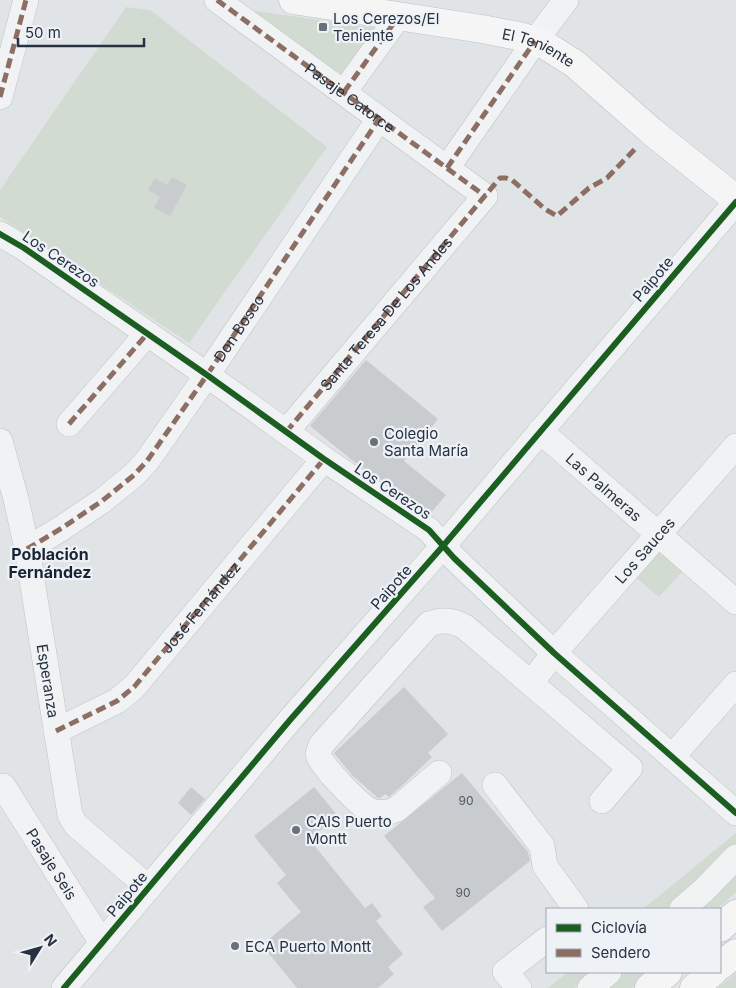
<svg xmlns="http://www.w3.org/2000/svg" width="736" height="988" font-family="Inter,sans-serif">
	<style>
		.green { fill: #d2dbd1 }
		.building { fill: #c9cccf }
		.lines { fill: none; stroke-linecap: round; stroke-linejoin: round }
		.minor-casing { stroke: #bfc2c4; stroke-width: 26 }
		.major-casing { stroke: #bcc1c4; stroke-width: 29 }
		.highway-casing { stroke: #b3b7bb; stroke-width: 29 }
		.minor { stroke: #f1f2f3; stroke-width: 25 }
		.major { stroke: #f5f5f6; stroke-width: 28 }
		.highway { stroke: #f5f5f6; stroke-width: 28 }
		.quiet { stroke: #8d6e63; stroke-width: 5; stroke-dasharray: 10 5; stroke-linecap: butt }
		.cycleway-casing { stroke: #eef2f7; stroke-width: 9 }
		.cycleway { stroke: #1b5e20; stroke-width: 6 }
		.poi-dot { fill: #67707b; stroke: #eef2f7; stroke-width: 2 }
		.labels { text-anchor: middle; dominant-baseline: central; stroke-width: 4.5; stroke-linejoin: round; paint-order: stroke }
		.number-label { font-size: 12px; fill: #505966 }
		.poi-label { font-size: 15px; fill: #263242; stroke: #eef2f7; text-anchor: start }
		.street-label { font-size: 15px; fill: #263242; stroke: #eef2f7 }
		.neighbourhood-label { font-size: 16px; font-weight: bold; fill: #182333; stroke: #eef2f7 }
	</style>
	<rect width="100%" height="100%" fill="#e1e4e6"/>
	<g class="green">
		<path d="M126 7 150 10 327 147 189 343 0 217V190Z"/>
		<path d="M249 10 376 28 343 83Z"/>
		<path d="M661 551 687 567 659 597 632 574 646 558Z"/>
		<path d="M736 833V846L711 874 669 909H643Z"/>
		<path d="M736 870V892L717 909H695Z"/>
		<path d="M568 972H594L575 988H548Z"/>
		<path d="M622 972H649L632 988H604Z"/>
		<path d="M736 973V988H718Z"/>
	</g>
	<g class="building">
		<path d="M172 177 187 185 170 216 154 208 160 197 148 190 155 178 167 185Z"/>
		<path d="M366 360 438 419 404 461 446 495 430 514 352 460 310 426Z"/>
		<path d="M404 687 448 734 428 753 432 757 406 782 389 797 385 794 380 798H378L352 775 334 753Z"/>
		<path d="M462 773 528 852 530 861 442 931 423 907 435 898 384 836Z"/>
		<path d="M191 787 205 799 191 815 178 803Z"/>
		<path d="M314 787 338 816 309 839 365 908 372 903 382 916 376 921 403 954 388 967 394 974 378 988H297L262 945 301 912 277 883 286 875 254 836Z"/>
	</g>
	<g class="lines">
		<defs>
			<g id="minor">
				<path d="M217 0 485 196 286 432"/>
				<path d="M344 92 399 16"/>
				<path d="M0 97 26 0"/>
				<path d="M447 168 535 41 566 0"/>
				<path d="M0 234 24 248 207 375 324 459 429 530 454 558 554 653 736 813"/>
				<path d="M69 424 147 334"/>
				<path id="s1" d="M540 431 736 602"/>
				<path id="s2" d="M0 441 16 499 27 549 70 815 76 825 149 888"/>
				<path d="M27 549 62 528 102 501 134 475 147 461 207 375 379 119"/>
				<path id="s3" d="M531 683 554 653 736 446"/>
				<path id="s4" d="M56 731 117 701 134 687 324 459"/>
				<path d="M672 757 736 684"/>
				<path d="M439 773 397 809C388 813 380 814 371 811 360 806 320 765 318 754L321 745 429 624C442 619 452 620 465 627L630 768 602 801"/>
				<path d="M495 785 542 846 545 866 576 909"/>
				<path id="s5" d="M3 786 102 943"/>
				<path d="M682 909 703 891 736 857"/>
				<path d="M64 988 290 720 443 546 736 202"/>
				<path d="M519 988 505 972 547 939"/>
				<path d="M590 988 609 972"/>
			</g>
			<g id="major">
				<path id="s6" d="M293 0 482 29 523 37 545 45 575 64 651 131 736 199"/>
			</g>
			<g id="highway">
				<path d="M720 928 736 914"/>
				<path d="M720 966 736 953"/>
				<path d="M649 988 668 972"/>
				<path d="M694 988 713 972"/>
			</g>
		</defs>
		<use href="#minor" class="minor-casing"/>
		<use href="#major" class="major-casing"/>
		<use href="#highway" class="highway-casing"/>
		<use href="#minor" class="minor"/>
		<use href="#major" class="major"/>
		<use href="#highway" class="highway"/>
		<g class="quiet">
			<path id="s7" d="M217 0 485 196"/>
			<path d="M344 92 399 16"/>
			<path d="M0 97 26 0"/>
			<path d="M447 168 535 41"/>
			<path d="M69 424 147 334"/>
			<path id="s8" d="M286 432 500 178H506L512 180 545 209 557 216 589 188 607 178 636 148"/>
			<path id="s9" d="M27 549 62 528 102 501 134 475 147 461 207 375 379 119"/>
			<path d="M56 731 117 701 134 687 324 459"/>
		</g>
		<defs>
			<g id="cycleway">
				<path d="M0 234 24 248 207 375 324 459 429 530 454 558 554 653 736 813"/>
				<path d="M64 988 290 720 443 546 736 202"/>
			</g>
		</defs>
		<use href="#cycleway" class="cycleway-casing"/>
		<use href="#cycleway" class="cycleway"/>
	</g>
	<g class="poi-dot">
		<rect x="318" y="22" width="10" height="10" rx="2.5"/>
		<circle cx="374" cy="442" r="5"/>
		<circle cx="296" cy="830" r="5"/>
		<circle cx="235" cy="946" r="5"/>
	</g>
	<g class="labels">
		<g class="number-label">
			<text x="466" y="800">90</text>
			<text x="463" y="892">90</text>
		</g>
		<g class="poi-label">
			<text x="333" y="18">Los Cerezos/El<tspan x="333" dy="17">Teniente</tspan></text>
			<text x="384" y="433">Colegio<tspan x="384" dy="17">Santa María</tspan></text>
			<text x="306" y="821">CAIS Puerto<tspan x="306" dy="17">Montt</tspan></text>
			<text x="245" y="946">ECA Puerto Montt</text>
		</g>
		<g class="street-label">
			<text stroke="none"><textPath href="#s6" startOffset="251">El Teniente</textPath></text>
			<text stroke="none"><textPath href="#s7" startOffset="165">Pasaje Catorce</textPath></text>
			<text transform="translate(61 259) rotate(34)">Los Cerezos</text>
			<text transform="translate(653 279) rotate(-50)">Paipote</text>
			<text stroke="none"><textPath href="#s8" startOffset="155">Santa Teresa De Los Andes</textPath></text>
			<text stroke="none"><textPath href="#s9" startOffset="311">Don Bosco</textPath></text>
			<text stroke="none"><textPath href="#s1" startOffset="85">Las Palmeras</textPath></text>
			<text transform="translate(393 491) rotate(34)">Los Cerezos</text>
			<text stroke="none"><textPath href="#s3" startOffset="175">Los Sauces</textPath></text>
			<text transform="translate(391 587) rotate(-49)">Paipote</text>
			<text stroke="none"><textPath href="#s4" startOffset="194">José Fernández</textPath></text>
			<text stroke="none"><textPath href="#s2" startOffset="245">Esperanza</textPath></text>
			<text stroke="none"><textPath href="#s5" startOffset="92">Pasaje Seis</textPath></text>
			<text transform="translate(127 894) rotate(-50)">Paipote</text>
		</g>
		<g class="neighbourhood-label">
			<text x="50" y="554">Población<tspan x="50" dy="18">Fernández</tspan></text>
		</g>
	</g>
	<rect x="546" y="908" width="175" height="65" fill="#eef2f7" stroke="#9ea5af"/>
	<rect x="556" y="924" width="25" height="8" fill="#1b5e20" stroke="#9ea5af"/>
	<text x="591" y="933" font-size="15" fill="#263242">Ciclovía</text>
	<rect x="556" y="949" width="25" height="8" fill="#8d6e63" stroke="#9ea5af"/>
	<text x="591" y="958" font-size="15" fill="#263242">Sendero</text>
	<g transform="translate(40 948) rotate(53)" stroke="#eef2f7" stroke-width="4" paint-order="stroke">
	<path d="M0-4L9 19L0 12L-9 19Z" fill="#263242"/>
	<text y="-8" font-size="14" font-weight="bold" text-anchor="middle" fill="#263242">N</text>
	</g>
	<path d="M18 38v8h126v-8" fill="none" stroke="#263242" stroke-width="2.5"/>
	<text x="25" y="38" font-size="15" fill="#263242" stroke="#eef2f7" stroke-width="4" paint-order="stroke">50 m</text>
</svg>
